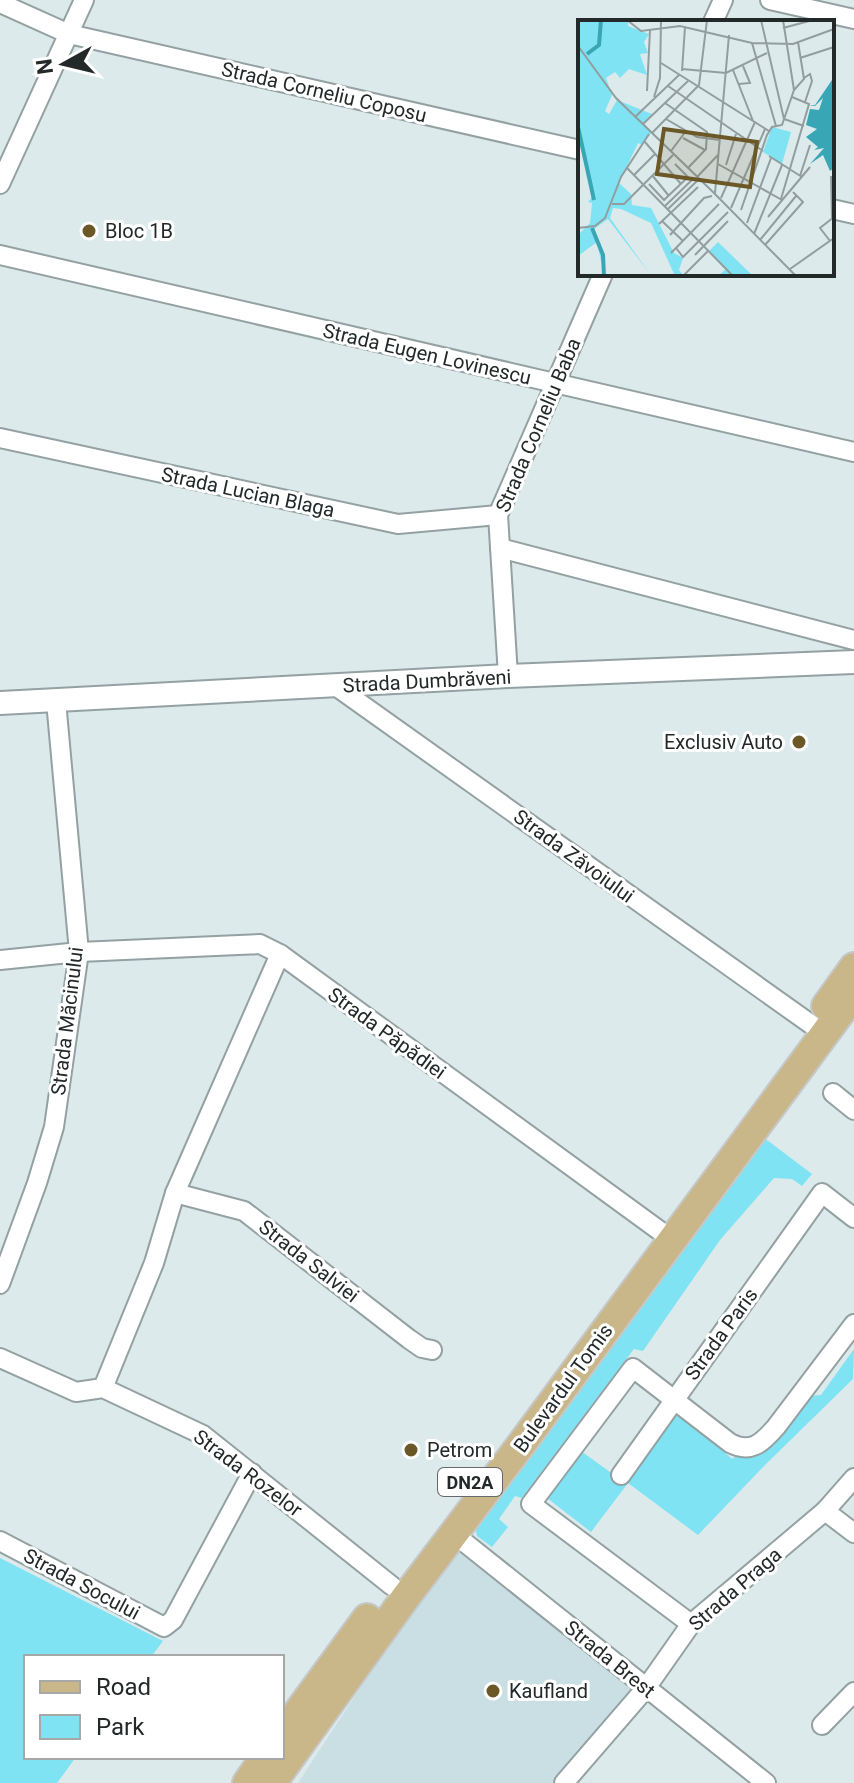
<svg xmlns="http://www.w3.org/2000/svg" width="854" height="1783" font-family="Roboto,sans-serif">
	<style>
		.built { fill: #c9dfe3 }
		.green { fill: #7fe3f3 }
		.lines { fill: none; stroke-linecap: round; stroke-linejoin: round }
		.minor-casing { stroke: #94a1a3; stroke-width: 22 }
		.tertiary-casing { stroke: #94a1a3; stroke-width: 26 }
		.primary-casing { stroke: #c6c7c7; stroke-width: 32 }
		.minor { stroke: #fff; stroke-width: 18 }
		.tertiary { stroke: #fff; stroke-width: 22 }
		.primary { stroke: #c9b789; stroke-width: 28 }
		.poi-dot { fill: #6c5726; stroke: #fff; stroke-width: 3 }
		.labels { text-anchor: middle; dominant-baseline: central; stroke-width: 6; stroke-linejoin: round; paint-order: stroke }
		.shield { fill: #fff; stroke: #656969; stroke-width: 2 }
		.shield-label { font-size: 18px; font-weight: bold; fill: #232929 }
		.street-label { font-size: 20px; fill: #232929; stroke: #fff }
		.poi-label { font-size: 20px; fill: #232929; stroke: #fff; text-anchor: start }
		.inset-river { fill: none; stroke: #39a6b6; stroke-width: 4 }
		.inset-road { fill: none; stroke: #929d9e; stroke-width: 2 }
		.view { fill: #6c5726; fill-opacity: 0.15; stroke: #6c5726; stroke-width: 4 }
		.inset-edge { fill: none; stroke: #232929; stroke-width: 4 }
	</style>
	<rect width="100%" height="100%" fill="#dceaec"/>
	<path class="built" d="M457 1540 648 1696 573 1783H298Z"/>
	<g class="green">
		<path d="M763 1137 812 1174 802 1186 792 1179 774 1178 720 1240 643 1351 634 1349 522 1498 515 1496 499 1519 508 1527 492 1547 477 1536 475 1528Z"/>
		<path d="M854 1349 853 1379 766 1464 698 1535 628 1483 591 1532 547 1498 546 1490 578 1449 624 1482 677 1409 732 1459 808 1396 821 1395Z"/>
		<path d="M0 1558 163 1641 151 1657H26V1757H76L57 1783H0Z"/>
	</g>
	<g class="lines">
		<defs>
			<g id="minor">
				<path d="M770 0 854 19"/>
				<path d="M0 3 69 34 580 150"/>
				<path d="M713 22 723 0"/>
				<path d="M0 184 84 0"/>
				<path d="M832 209 854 214"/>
				<path d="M0 255 854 452"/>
				<path d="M0 438 398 524 498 515"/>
				<path d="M500 548 854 640"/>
				<path d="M508 676 498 515 603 274"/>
				<path d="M337 687 812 1025"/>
				<path d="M0 960 79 952 260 944 280 954 660 1231"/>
				<path d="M833 1093 854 1110"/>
				<path d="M175 1193 244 1211 409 1339 422 1348 432 1350"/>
				<path d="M0 1284 37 1183 54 1127 79 952 56 701"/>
				<path d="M0 1358 76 1392 103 1388 203 1435 392 1586"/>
				<path d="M103 1388 154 1263 175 1193 280 954"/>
				<path d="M621 1475 822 1193 854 1218"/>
				<path d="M825 1511 854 1533"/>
				<path d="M454 1534 766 1783"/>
				<path d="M0 1541 164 1627 173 1620 252 1473"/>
				<path d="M691 1624 531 1504 633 1368 730 1443C751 1454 762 1443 776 1427L854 1324"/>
				<path d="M822 1725 854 1692"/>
				<path d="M564 1783 646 1688 691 1624 825 1511 854 1478"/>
			</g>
			<path id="tertiary" d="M0 703 508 676 854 662"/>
			<g id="primary">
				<path d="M826 1006 854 967"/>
				<path d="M282 1734 367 1618"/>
				<path d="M247 1783 265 1757"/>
				<path d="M272 1783 405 1598 523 1442 854 994"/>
			</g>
		</defs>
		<use href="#minor" class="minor-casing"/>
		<use href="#tertiary" class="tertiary-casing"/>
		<use href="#primary" class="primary-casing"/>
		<use href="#minor" class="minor"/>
		<use href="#tertiary" class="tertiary"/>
		<use href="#primary" class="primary"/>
	</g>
	<g class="poi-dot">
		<circle cx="89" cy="231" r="8"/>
		<circle cx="799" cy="742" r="8"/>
		<circle cx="411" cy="1450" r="8"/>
		<circle cx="493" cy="1691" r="8"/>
	</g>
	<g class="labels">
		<rect class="shield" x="438" y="1468" width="64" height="28" rx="6"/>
		<g class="shield-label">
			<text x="470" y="1482">DN2A</text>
		</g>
		<g class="street-label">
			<text transform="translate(324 92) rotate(13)">Strada Corneliu Coposu</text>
			<text transform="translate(427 354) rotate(13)">Strada Eugen Lovinescu</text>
			<text transform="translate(538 425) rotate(-67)">Strada Corneliu Baba</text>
			<text transform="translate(248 492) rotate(12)">Strada Lucian Blaga</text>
			<text transform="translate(427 681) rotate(-3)">Strada Dumbrăveni</text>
			<text transform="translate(574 856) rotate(36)">Strada Zăvoiului</text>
			<text transform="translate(67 1021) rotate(-83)">Strada Măcinului</text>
			<text transform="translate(387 1033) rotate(36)">Strada Păpădiei</text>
			<text transform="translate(309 1261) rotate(38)">Strada Salviei</text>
			<text transform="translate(721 1334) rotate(-54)">Strada Paris</text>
			<text transform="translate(563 1388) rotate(-54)">Bulevardul Tomis</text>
			<text transform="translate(248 1473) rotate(37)">Strada Rozelor</text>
			<text transform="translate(82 1584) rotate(28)">Strada Socului</text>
			<text transform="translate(735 1589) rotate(-41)">Strada Praga</text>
			<text transform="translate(610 1659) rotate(39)">Strada Brest</text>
		</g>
		<g class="poi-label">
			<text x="105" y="231">Bloc 1B</text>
			<text x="783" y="742" text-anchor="end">Exclusiv Auto</text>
			<text x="427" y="1450">Petrom</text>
			<text x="509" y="1691">Kaufland</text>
		</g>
	</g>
	<g transform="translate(578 20)">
		<rect width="256" height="256" fill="#dceaec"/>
		<path d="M0 0H50V6L71 14 66 22 70 33 62 34 69 55 51 49 42 58 37 52 28 58 34 75 27 91 31 94 39 80 74 94 65 103 74 112 64 125 60 123 41 163 53 174 54 185 73 188 96 233 105 238 101 250 106 256H97L73 203 43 189 35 188 32 198 72 254 30 199 16 209 25 234 26 256 19 222 0 236V215L12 203 14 183 10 182 15 176 0 117ZM194 107 213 112 204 144 185 132ZM140 222 175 256H140L148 249 131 231Z" fill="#7fe3f3"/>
		<path d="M256 57V148L252 151 245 135 232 144 246 128 236 130 240 127 228 117 239 109 228 105 232 89 241 90 245 78 237 86 231 85H237Z" fill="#39a6b6"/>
		<path class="inset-river" d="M9 34 21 25 23 0M0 107 16 180M14 208 25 235 26 256"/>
		<path class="inset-road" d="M49 0 63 11 102 6 174 23 215 24 256 9M183 0 206 99 226 106M205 8 235 0M174 23 198 106M0 26 38 78 135 172M222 38 256 27M83 43 191 111M104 49 148 53 189 33M155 50 175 101M104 51 107 7M226 58 232 54 234 61 227 82M161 64 172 63 165 46M90 66 185 131M216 70 226 59 220 22M69 71 72 10M76 77 82 58 83 0M87 83 129 112 128 129 110 148M57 97 101 55M88 99 119 117 142 120M65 104 110 61M74 113 121 65 129 0M105 118 127 130M67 122 103 164M93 131 108 111M191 136 224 157M140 144 204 180M148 145 158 114M49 148 155 256M56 155 77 134M74 155 91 176M222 156 232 125M253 156 254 198M119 157 140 135M71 164 86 180 110 157 97 144M135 172 218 256M137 173 151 15M143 178 177 102M203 179 231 84 214 77M34 184H46L95 135M87 186 116 158M153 188 187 109M90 189 119 161M163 190 189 115 194 107 204 105 216 70 205 0M190 197 232 147M84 201 105 221M169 203 193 138M81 204 120 167M0 208 17 206 27 198 43 157 71 114M176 214 204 145M92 215 126 178 134 176M182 220 218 176M252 221 242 208 256 197M187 225 225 182 215 172M98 228 105 237 150 192M93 233 141 184M117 235 150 201M212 249 256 218M105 256 131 230"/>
		<path class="view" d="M86 109 179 122 172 167 79 154Z"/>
		<rect width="256" height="256" class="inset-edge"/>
	</g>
	<rect x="24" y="1655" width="260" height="104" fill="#ffffff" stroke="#a7a9a9" stroke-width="2"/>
	<rect x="40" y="1681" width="40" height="12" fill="#c9b789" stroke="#a7a9a9" stroke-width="2"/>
	<text x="96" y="1695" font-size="24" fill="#232929">Road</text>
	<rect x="40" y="1715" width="40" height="24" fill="#7fe3f3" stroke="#a7a9a9" stroke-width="2"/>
	<text x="96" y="1735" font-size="24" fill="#232929">Park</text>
	<g transform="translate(64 64) rotate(262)" stroke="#ffffff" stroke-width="6" paint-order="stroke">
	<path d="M0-6L14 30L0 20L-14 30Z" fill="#232929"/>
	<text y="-12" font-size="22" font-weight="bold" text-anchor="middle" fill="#232929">N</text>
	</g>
</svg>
